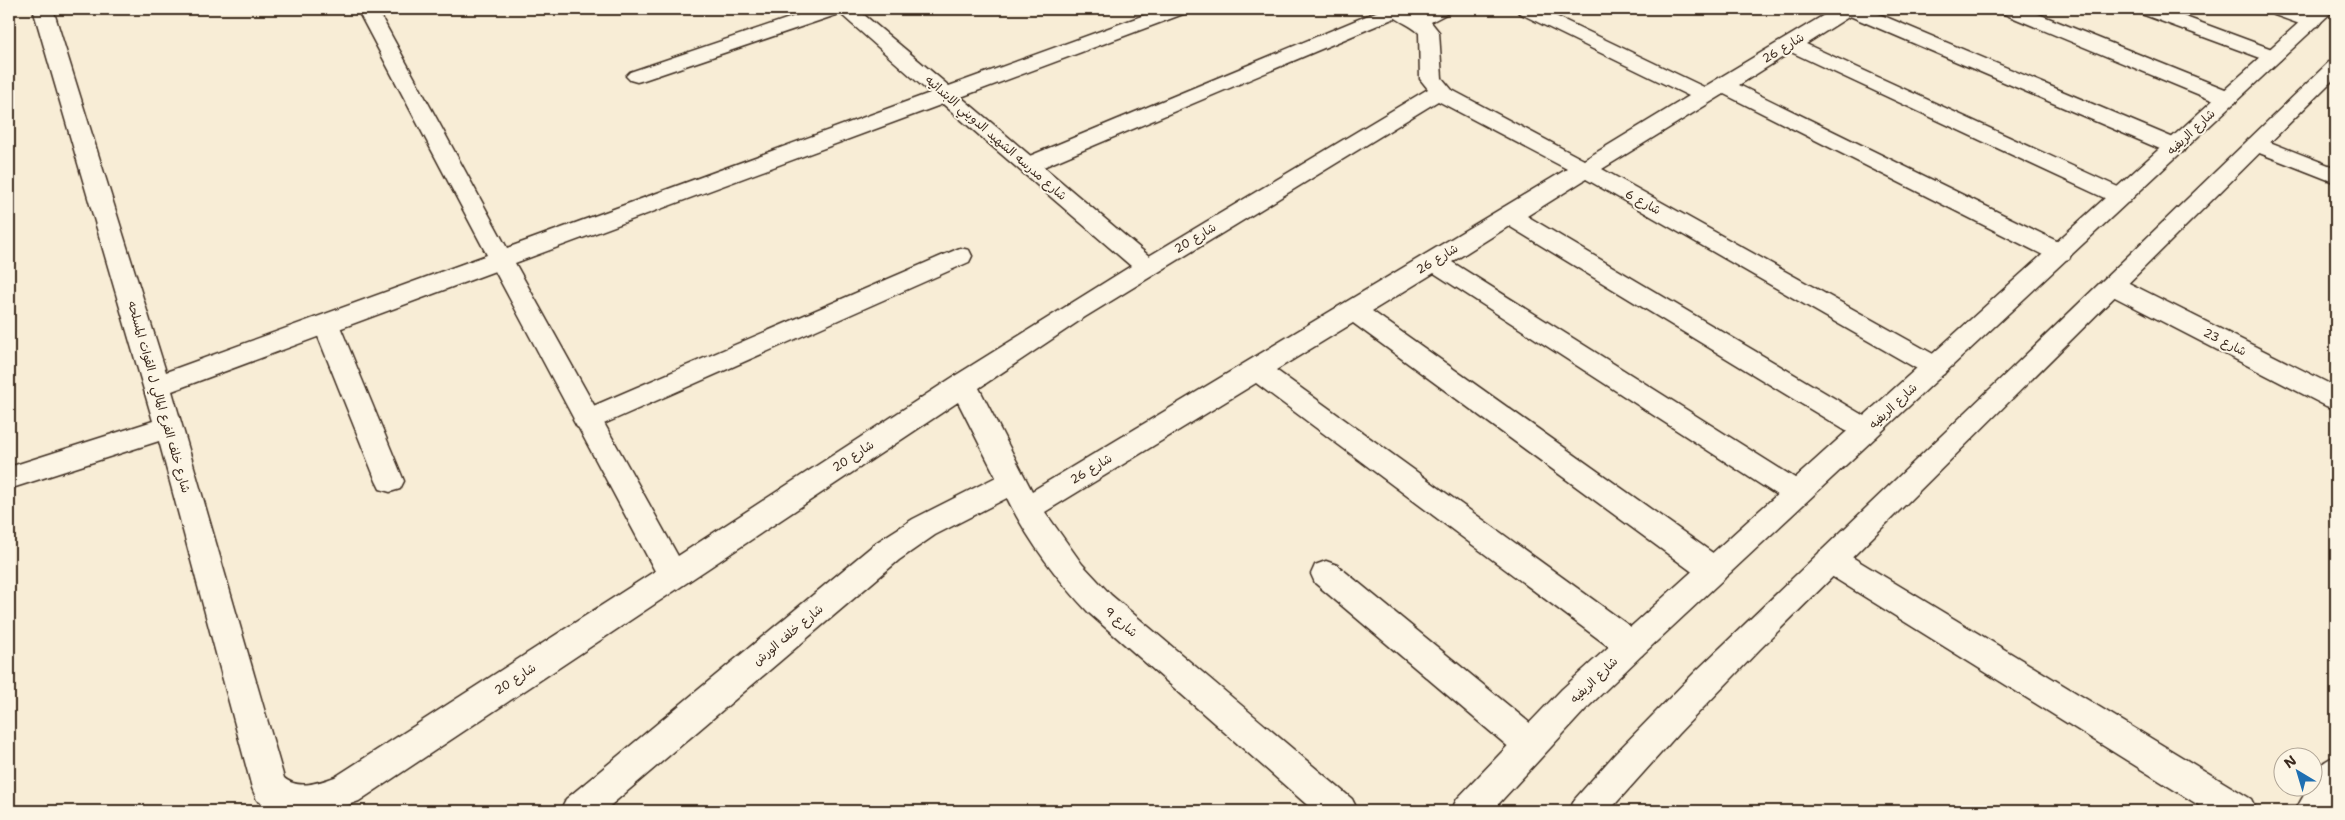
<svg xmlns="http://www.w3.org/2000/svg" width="2345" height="820" font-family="'Shantell Sans','Playpen Sans Arabic',sans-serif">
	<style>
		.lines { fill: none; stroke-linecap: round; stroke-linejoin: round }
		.lane-casing { stroke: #3b2a1e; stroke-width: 3 }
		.street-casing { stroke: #3b2a1e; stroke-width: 3 }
		.secondary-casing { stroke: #3b2a1e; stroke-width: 3 }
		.lane { fill: #fcf5e5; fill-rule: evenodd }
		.street { fill: #fcf5e5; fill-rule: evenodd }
		.secondary { fill: #fcf5e5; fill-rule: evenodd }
		.labels { text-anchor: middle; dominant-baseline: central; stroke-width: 4; stroke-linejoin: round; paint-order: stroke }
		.street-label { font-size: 12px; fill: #3b2a1e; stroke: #fcf5e5 }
	</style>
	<rect width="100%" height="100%" fill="#f8edd6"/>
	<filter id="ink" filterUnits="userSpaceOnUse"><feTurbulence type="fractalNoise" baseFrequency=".02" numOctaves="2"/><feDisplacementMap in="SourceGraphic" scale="10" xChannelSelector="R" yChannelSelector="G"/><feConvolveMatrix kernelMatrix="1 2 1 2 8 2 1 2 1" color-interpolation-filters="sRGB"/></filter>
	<g filter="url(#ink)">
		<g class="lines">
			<defs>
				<g id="lane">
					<path d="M816 9H845L842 13 644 80 637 82 630 80 626 76 630 72Z"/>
					<path d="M1383 9 1407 10 1404 14 1036 170 1028 172 1020 170 1017 165 1020 160Z"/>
					<path d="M960 248 969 250 972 256 969 262 597 427 587 430 577 427 573 420 577 413Z"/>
					<path d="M326 315 335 318 339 324 404 481 400 489 390 492 380 489 376 481 313 324 317 318Z"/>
				</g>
				<g id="street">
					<path d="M33 9H53L166 372 487 255 357 9H377L507 248 930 93 835 9H857L949 86 1161 9H1189L1186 13 961 97 1149 256 1428 89 1420 79 1419 33C1410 24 1392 19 1385 9H1410L1418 13 1426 9H1451L1448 13 1431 22 1439 32 1442 78 1452 90 1584 160 1689 96 1519 13 1516 9H1541L1704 87 1834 9H1867L2183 142 2186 147 2183 152 2175 154 2167 152 1850 16 1806 44 2129 192 2133 197 2129 202 2121 204 2113 202 1791 52 1739 85 2069 247 2072 253 2069 259 2060 261 2051 259 1724 94 1602 169 1944 360 1948 367 1944 374 1935 377 1926 374 1586 179 1527 216 1876 423 1880 430 1876 437 1866 441 1856 437 1509 226 1452 262 1806 485 1811 493 1806 501 1796 504 1786 501 1434 273 1372 311 1724 561 1728 570 1724 579 1713 583 1702 579 1353 323 1276 370 1642 635 1647 645 1642 655 1631 659 1620 655 1256 383 1045 512 1082 564 1111 595 1352 799 1358 811H1314L1089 613C1057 579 1028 541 1007 498L935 535 899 560 604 811H560L566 799 877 542 913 519 996 477 958 402 359 801 332 811H273L257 800 252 788 159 441 9 489V467L153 421ZM1438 101 1567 169 1032 491 979 388 1085 317ZM943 104 1131 266 953 377 678 556 515 263ZM495 271 655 571 335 777C318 783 298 790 284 778L172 391Z"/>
					<path d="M1999 9H2026L2235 93 2238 98 2235 103 2227 104 2219 103 2002 13Z"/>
					<path d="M2136 9H2164L2280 52 2283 56 2280 60 2273 62 2266 60 2139 13Z"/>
					<path d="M2266 9C2282 8 2311 7 2321 22L2318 26 2311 28 2269 13Z"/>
					<path d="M2257 137 2336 168V183L2249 149 2246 144 2249 139Z"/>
					<path d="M2114 277 2123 280 2336 387V409L2326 406 2105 292 2101 286 2105 280Z"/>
					<path d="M1831 548 1842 551 2251 799 2257 811H2208L1820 569 1816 560 1820 551Z"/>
					<path d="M1326 561 1337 565 1542 733 1547 744 1542 755 1530 760 1518 755 1315 583 1311 574 1315 565Z"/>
					<path d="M2336 756V804L2332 811H2295L2308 788H2312C2312 771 2322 761 2336 756Z"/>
				</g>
				<g id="secondary">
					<path d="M2314 9H2335L1642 655 1586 709 1492 811H1451L1457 799 1562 689Z"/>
					<path d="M2336 60V77L1760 649 1678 734 1609 811H1569L1575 799 1614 755 1696 671 2014 366 2329 62Z"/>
				</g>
			</defs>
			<use href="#lane" class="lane-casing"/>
			<use href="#street" class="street-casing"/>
			<use href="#secondary" class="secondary-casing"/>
			<use href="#lane" class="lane"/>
			<use href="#street" class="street"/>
			<use href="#secondary" class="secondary"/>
		</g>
	</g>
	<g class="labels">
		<g class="street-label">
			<text transform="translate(1783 48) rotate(-31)">شارع 26</text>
			<text transform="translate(2191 132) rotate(-43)">شارع الريفيه</text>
			<text transform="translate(996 138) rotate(41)">شارع مدرسه الشهيد الدويني الابتدائيه</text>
			<text transform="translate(1643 202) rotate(29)">شارع 6</text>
			<text transform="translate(1195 238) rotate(-31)">شارع 20</text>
			<text transform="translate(1437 259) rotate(-31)">شارع 26</text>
			<text transform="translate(2225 342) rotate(27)">شارع 23</text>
			<text transform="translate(159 397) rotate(74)">شارع خلف الفرع المالي ل القوات المسلحه</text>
			<text transform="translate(1893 406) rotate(-43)">شارع الريفيه</text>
			<text transform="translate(853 456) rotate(-33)">شارع 20</text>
			<text transform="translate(1091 469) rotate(-31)">شارع 26</text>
			<text transform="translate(1121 622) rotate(41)">شارع 9</text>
			<text transform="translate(788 635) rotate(-40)">شارع خلف الورش</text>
			<text transform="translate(515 679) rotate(-33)">شارع 20</text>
			<text transform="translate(1594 680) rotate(-44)">شارع الريفيه</text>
		</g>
	</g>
	<rect width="2345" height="820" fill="none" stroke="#fcf5e5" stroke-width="30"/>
	<rect x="15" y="15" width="2315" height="790" fill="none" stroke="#3b2a1e" stroke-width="2" filter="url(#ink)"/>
	<g transform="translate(2298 772) rotate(322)"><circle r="24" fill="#fcf5e5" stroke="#afa495"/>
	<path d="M0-4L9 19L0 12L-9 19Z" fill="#1f6fb2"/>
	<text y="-8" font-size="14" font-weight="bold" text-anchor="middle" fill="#3b2a1e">N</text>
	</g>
</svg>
